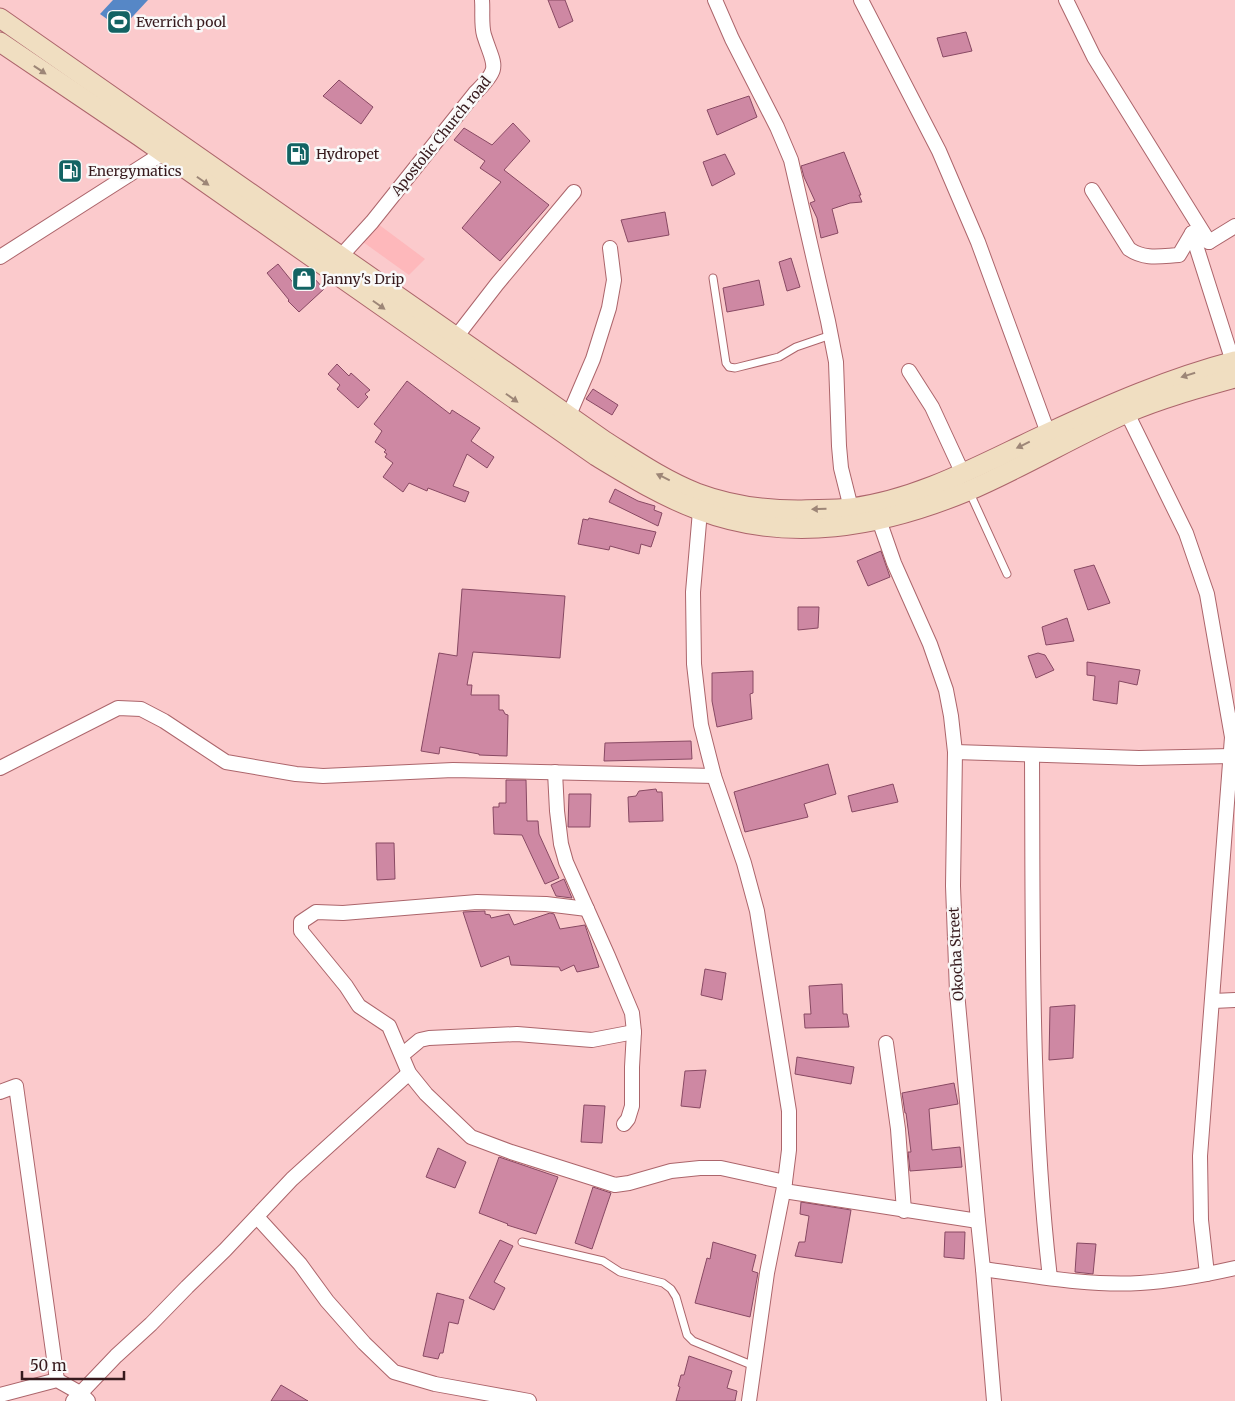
<svg xmlns="http://www.w3.org/2000/svg" width="1235" height="1401" font-family="Merriweather,serif">
	<style>
		.built { fill: #feb8bb }
		.water { fill: #5687c6 }
		.building { fill: #ce88a3; stroke: #884963 }
		.lines { fill: none; stroke-linecap: round; stroke-linejoin: round }
		.lane-casing { stroke: #ac656b; stroke-width: 9 }
		.street-casing { stroke: #ac656b; stroke-width: 16 }
		.secondary-casing { stroke: #ac656b; stroke-width: 21 }
		.lane { stroke: #fff; stroke-width: 7 }
		.street { stroke: #fff; stroke-width: 14 }
		.secondary { stroke: #f0dec1; stroke-width: 19 }
		.oneway { fill: #9d8677 }
		.labels { text-anchor: middle; dominant-baseline: central; stroke-width: 5; stroke-linejoin: round; paint-order: stroke }
		.poi-label { font-size: 14px; fill: #371a1d; stroke: #f9f9f9; text-anchor: start }
		.street-label { font-size: 14px; fill: #371a1d; stroke: #f9f9f9 }
	</style>
	<rect width="100%" height="100%" fill="#fbcacc"/>
	<path class="built" d="M378 224 425 259 409 275 363 242Z"/>
	<path class="water" d="M113 0H148L121 29 100 14Z"/>
	<g class="building">
		<path d="M548 0H565L573 21 559 28Z"/>
		<path d="M966 32 972 51 943 57 937 38Z"/>
		<path d="M339 80 373 107 361 124 323 96Z"/>
		<path d="M749 96 757 117 717 135 707 110Z"/>
		<path d="M513 123 530 141 504 170 549 205 500 261 462 228 501 182 480 168 485 161 454 140 464 128 492 145Z"/>
		<path d="M844 152 861 195H859L862 202 850 203 832 209 838 233 821 238 817 218 810 203 815 201 804 177 801 166Z"/>
		<path d="M725 154 735 174 712 186 703 162Z"/>
		<path d="M665 212 669 235 628 242 621 220Z"/>
		<path d="M791 258 800 287 787 291 779 262Z"/>
		<path d="M278 264 299 290 313 277 324 289 299 312 288 301 289 300 267 273Z"/>
		<path d="M759 280 764 305 727 312 723 288Z"/>
		<path d="M337 364 349 376 351 373 370 390 365 394 368 397 358 408 337 389 340 385 328 374Z"/>
		<path d="M407 381 450 414 452 410 480 428 471 441 494 457 487 468 467 454 453 486 469 492 465 502 428 488 427 491 409 483 403 492 383 477 393 463 385 457 387 454 384 452 386 450 375 442 382 431 374 424Z"/>
		<path d="M593 389 618 405 612 415 586 399Z"/>
		<path d="M615 489 638 501 655 506 654 510 662 513 658 526 609 502Z"/>
		<path d="M589 518 656 532 651 547 641 544 639 554 610 546 609 550 578 544 583 519 588 520Z"/>
		<path d="M881 551 890 577 868 586 857 561Z"/>
		<path d="M1094 565 1110 603 1088 610 1074 570Z"/>
		<path d="M462 589 565 596 560 658 473 652 467 685H472L471 695H499V710H503L505 714 508 715 507 756 479 755V754L440 747 439 754 421 751 439 653 457 656Z"/>
		<path d="M798 607H819L818 628 798 630Z"/>
		<path d="M1067 618 1074 641 1046 645 1042 627Z"/>
		<path d="M1038 653 1045 655 1054 670 1036 678 1028 656Z"/>
		<path d="M1087 662 1140 670 1137 685 1119 681 1117 704 1093 700 1095 676 1087 675Z"/>
		<path d="M753 671V693L750 694 752 719 717 727 712 701V673Z"/>
		<path d="M691 741 692 759 604 761 605 743Z"/>
		<path d="M828 764 836 794 804 804 808 817 745 832 734 792Z"/>
		<path d="M506 780H526L527 821H538L539 834 559 878 545 884 522 835 494 834 493 807H499V803H506Z"/>
		<path d="M893 784 898 802 852 812 848 796Z"/>
		<path d="M656 789 657 792H662L663 821 629 822 628 797 636 796 639 791Z"/>
		<path d="M569 794H591L590 827H568Z"/>
		<path d="M376 843H394L395 879 377 880Z"/>
		<path d="M564 879 572 898 556 896 551 885Z"/>
		<path d="M485 911V914L490 915 491 918 509 914 514 925 550 913 554 914 560 929 585 925 599 967 577 972 574 965 561 971 559 967 511 965 509 956 481 967 463 912Z"/>
		<path d="M705 969 726 973 722 1000 701 995Z"/>
		<path d="M842 984 843 1014H847L849 1027 805 1028 804 1014H811L809 986Z"/>
		<path d="M1075 1005 1073 1058 1049 1060 1050 1007Z"/>
		<path d="M797 1057 854 1067 851 1084 795 1074Z"/>
		<path d="M706 1070 700 1108 681 1106 685 1071Z"/>
		<path d="M954 1083 958 1104 929 1109 932 1150 960 1147 962 1167 910 1171 908 1152H911L906 1113H905L902 1093Z"/>
		<path d="M584 1105 605 1106 602 1143 581 1142Z"/>
		<path d="M438 1148 466 1162 455 1188 426 1177Z"/>
		<path d="M499 1157 558 1177 536 1234 507 1225 508 1224 479 1213Z"/>
		<path d="M593 1187 611 1193 592 1249 575 1243Z"/>
		<path d="M801 1202 851 1210 842 1263 795 1256 799 1242H805L809 1216 800 1214Z"/>
		<path d="M945 1232H965L964 1259 944 1257Z"/>
		<path d="M500 1240 513 1246 494 1282 505 1288 494 1310 469 1298Z"/>
		<path d="M713 1242 756 1255 752 1271 758 1273 750 1317 695 1303 707 1258 710 1259Z"/>
		<path d="M1077 1243 1096 1244 1093 1274 1075 1272Z"/>
		<path d="M437 1293 464 1300 458 1324 449 1322 443 1353H440L438 1359 423 1356Z"/>
		<path d="M689 1356 732 1371 727 1388 737 1391 735 1401H676L680 1387 678 1386 681 1375H684Z"/>
		<path d="M281 1385 308 1401H271Z"/>
	</g>
	<g class="lines">
		<defs>
			<g id="lane">
				<path d="M713 278 726 363 729 367 735 368 779 357 796 347 831 335"/>
				<path d="M969 491 1007 574"/>
				<path d="M522 1242 603 1261 620 1272 663 1283 671 1289 676 1297 687 1335 693 1341 754 1366"/>
			</g>
			<g id="street">
				<path d="M715 0 732 39 777 127 791 160 828 321 836 362 839 446 841 468 851 508"/>
				<path d="M861 0 939 151 978 242 1048 433"/>
				<path d="M1066 0 1094 57 1209 242"/>
				<path d="M1092 190 1129 249C1145 260 1161 256 1179 255L1192 233"/>
				<path d="M1192 233 1233 362"/>
				<path d="M1201 238 1209 242 1235 226"/>
				<path d="M341 256 372 222 475 93C502 66 494 67 484 35 481 25 483 11 482 0"/>
				<path d="M0 257 163 153"/>
				<path d="M456 337 497 284 574 192"/>
				<path d="M909 371 932 407 963 474"/>
				<path d="M1127 413 1186 533 1207 594 1232 737 1200 1156 1201 1220 1207 1274"/>
				<path d="M569 415 593 359 609 308 614 280 610 248"/>
				<path d="M700 511 693 592 694 664 701 725 714 776 744 863 757 911 789 1111V1150L785 1182 767 1273 749 1401"/>
				<path d="M879 520 894 563 930 644 946 690 951 716 955 752 953 886 957 992 978 1221 983 1269 994 1401"/>
				<path d="M955 752 1139 758 1231 756"/>
				<path d="M1032 756C1033 930 1030 1105 1050 1278"/>
				<path d="M0 768 118 708 141 709 164 721 226 762 296 774 323 776 453 770 714 776"/>
				<path d="M555 772 557 811 561 844 566 862 608 956 632 1013 634 1032 632 1067V1106L628 1119 624 1124"/>
				<path d="M587 909 546 904 477 902 343 913 316 912 301 922V931L346 986 359 1006 389 1026 409 1073 426 1094 471 1137 511 1152 615 1185 629 1183 671 1171 700 1168H721L785 1182"/>
				<path d="M1213 1001 1235 1000"/>
				<path d="M886 1043 898 1129 904 1211"/>
				<path d="M402 1055 420 1040 429 1038 517 1034 592 1040 634 1032"/>
				<path d="M0 1092 16 1086 57 1380"/>
				<path d="M784 1191 978 1221"/>
				<path d="M257 1217 300 1264 327 1301 364 1343 394 1372 435 1384 529 1401"/>
				<path d="M983 1269C1035 1276 1088 1286 1140 1283 1172 1281 1204 1275 1235 1268"/>
				<path d="M0 1395 57 1380 80 1393 88 1401"/>
				<path d="M73 1401 116 1356 151 1324 187 1287 225 1250 292 1179 409 1073"/>
			</g>
			<g id="secondary">
				<path d="M0 18 605 441C635 460 664 480 697 493 729 505 764 510 798 510 815 509 833 510 851 508 921 499 985 462 1048 433 1108 405 1170 378 1235 361"/>
				<path d="M0 42 139 136 596 456C629 476 663 497 699 510 789 544 881 527 968 491 1022 468 1073 437 1127 413 1162 398 1199 388 1235 378"/>
			</g>
		</defs>
		<use href="#lane" class="lane-casing"/>
		<use href="#street" class="street-casing"/>
		<use href="#secondary" class="secondary-casing"/>
		<use href="#lane" class="lane"/>
		<use href="#street" class="street"/>
		<use href="#secondary" class="secondary"/>
	</g>
	<defs><path id="oneway-solid" d="M-6-.8H1V-3.2L6.5 0L1 3.2V.8H-6Z" transform="scale(1.25)"/></defs>
	<g class="oneway">
		<use href="#oneway-solid" transform="translate(40 70) rotate(34)"/>
		<use href="#oneway-solid" transform="translate(203 181) rotate(35)"/>
		<use href="#oneway-solid" transform="translate(379 305) rotate(35)"/>
		<use href="#oneway-solid" transform="translate(1188 375) rotate(163)"/>
		<use href="#oneway-solid" transform="translate(512 398) rotate(35)"/>
		<use href="#oneway-solid" transform="translate(1023 445) rotate(154)"/>
		<use href="#oneway-solid" transform="translate(663 477) rotate(-154)"/>
		<use href="#oneway-solid" transform="translate(819 509) rotate(178)"/>
	</g>
	<defs>
		<symbol id="stadium-square" viewBox="-11 -11 22 22"><rect x="-9" y="-9" width="18" height="18" rx="4" fill="#136363" stroke="#f9f9f9"/><path d="M0-5a6.5 5 0 1 0 0 10a6.5 5 0 1 0 0-10ZM-3.5-1.8h7v3.6h-7Z" fill="#fff"/></symbol>
		<symbol id="fuel-square" viewBox="-11 -11 22 22"><rect x="-9" y="-9" width="18" height="18" rx="4" fill="#136363" stroke="#f9f9f9"/><path d="M-5.5-6h7V0h2V4h1.3V-2.5L3-4.5l.8-.8L6-3V5H2.5V1h-1V6h-7ZM-4.2-4.7v3.2H.2V-4.7Z" fill="#fff"/></symbol>
		<symbol id="shop-square" viewBox="-11 -11 22 22"><rect x="-9" y="-9" width="18" height="18" rx="4" fill="#136363" stroke="#f9f9f9"/><path d="M-5-2.5h2.3a2.7 3.5 0 0 1 5.4 0H5L5.5 6h-11ZM-1.5-2.5h3a1.5 2.3 0 0 0-3 0Z" fill="#fff"/></symbol>
	</defs>
	<g fill-rule="evenodd">
		<use href="#stadium-square" x="105" y="8" width="28" height="28"/>
		<use href="#fuel-square" x="284" y="140" width="28" height="28"/>
		<use href="#fuel-square" x="56" y="157" width="28" height="28"/>
		<use href="#shop-square" x="290" y="265" width="28" height="28"/>
	</g>
	<g class="labels">
		<g class="poi-label">
			<text x="136" y="22">Everrich pool</text>
			<text x="316" y="154">Hydropet</text>
			<text x="88" y="171">Energymatics</text>
			<text x="322" y="279">Janny's Drip</text>
		</g>
		<g class="street-label">
			<text transform="translate(441 136) rotate(-51)">Apostolic Church road</text>
			<text transform="translate(956 954) rotate(-93)">Okocha Street</text>
		</g>
	</g>
	<path d="M22 1371v8h102v-8" fill="none" stroke="#371a1d" stroke-width="2.5"/>
	<text x="30" y="1371" font-size="15" fill="#371a1d" stroke="#f9f9f9" stroke-width="4" paint-order="stroke">50 m</text>
</svg>
